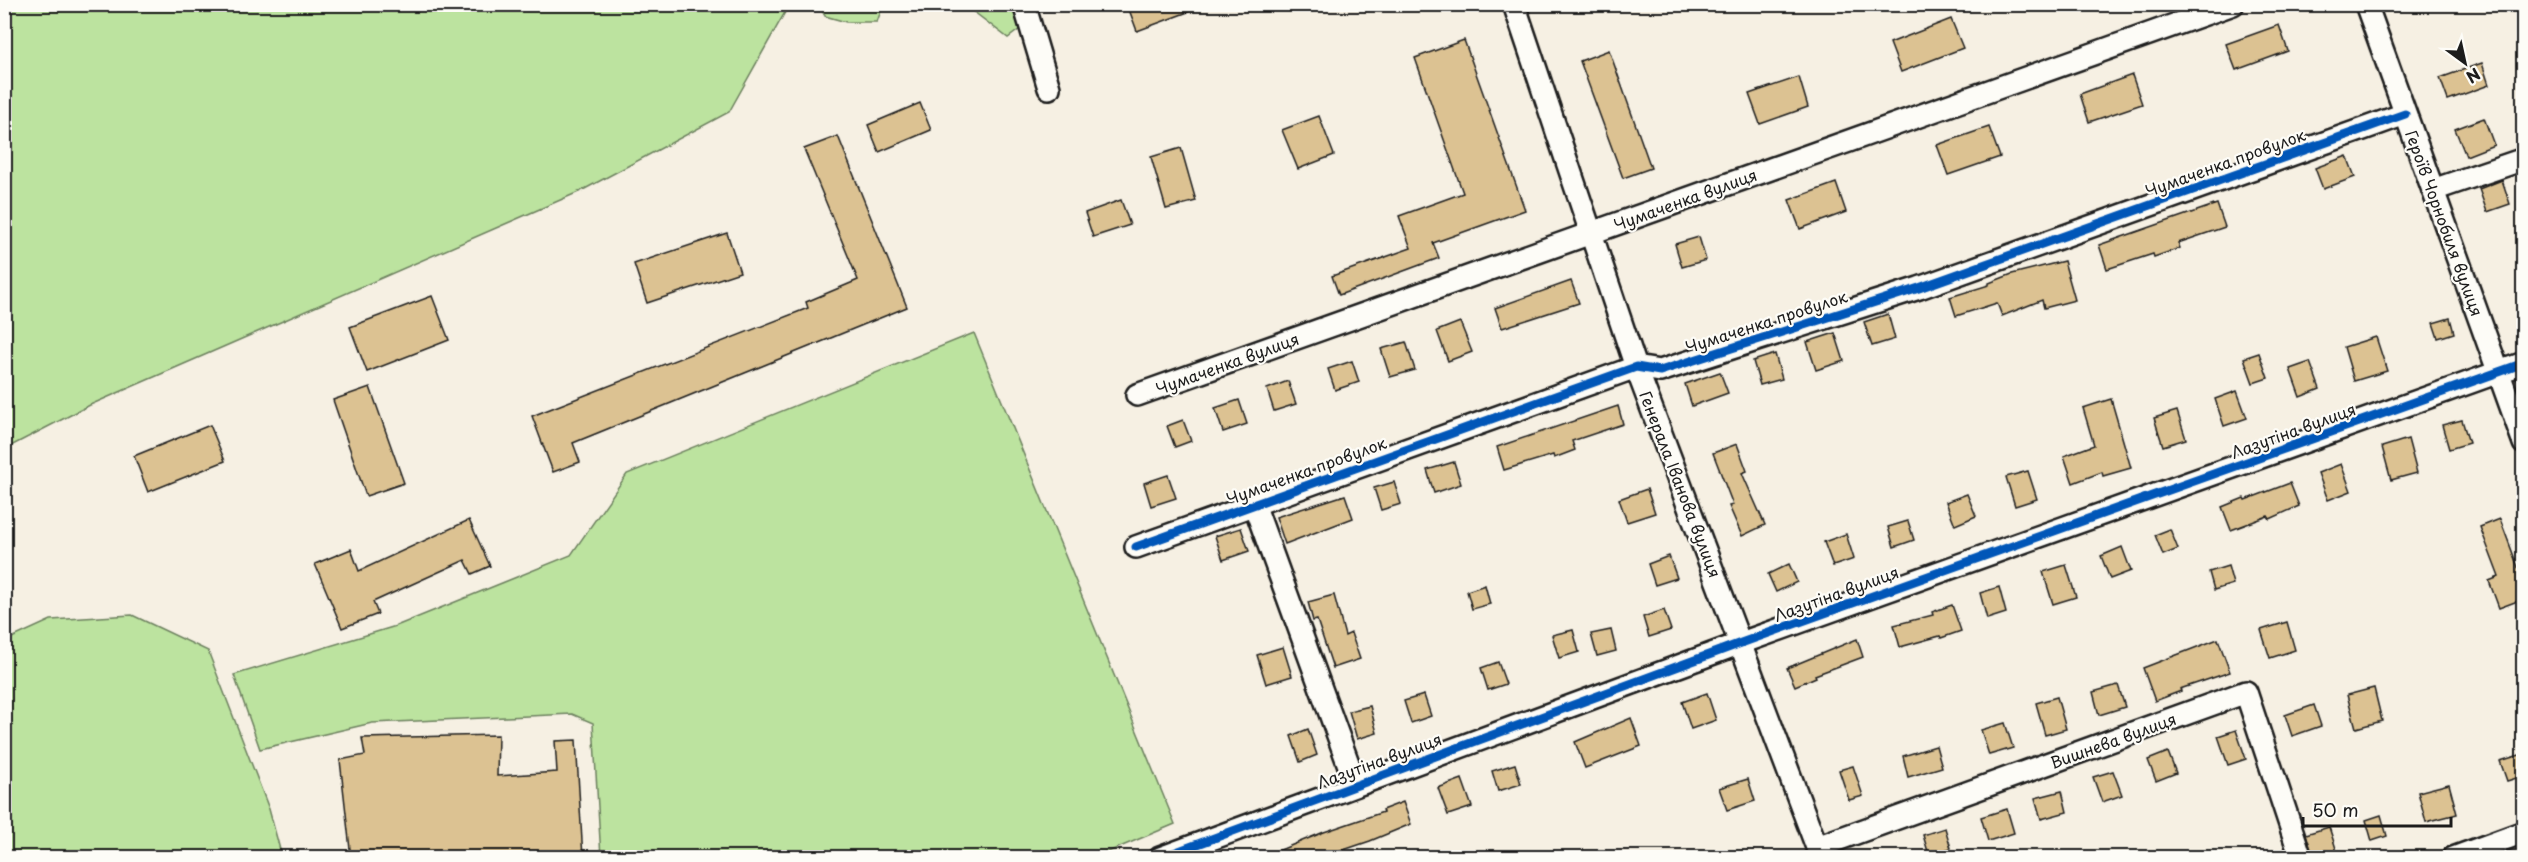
<svg xmlns="http://www.w3.org/2000/svg" width="2528" height="862" font-family="'Playpen Sans',sans-serif">
	<style>
		.green { fill: #bce39f; stroke: #6c805e; stroke-width: 1.5 }
		.building { fill: #dcc292; stroke: #1c1c1c; stroke-width: 1.5 }
		.lines { fill: none; stroke-linecap: round; stroke-linejoin: round }
		.minor-casing { stroke: #1c1c1c; stroke-width: 26 }
		.minor { stroke: #fdfcf7; stroke-width: 21 }
		.cycleway-casing { stroke: #fdfcf7; stroke-width: 13 }
		.cycleway { stroke: #0057b8; stroke-width: 9 }
		.labels { text-anchor: middle; dominant-baseline: central; stroke-width: 4.5; stroke-linejoin: round; paint-order: stroke }
		.street-label { font-size: 16px; fill: #1c1c1c; stroke: #fdfcf7 }
	</style>
	<rect width="100%" height="100%" fill="#f6f0e3"/>
	<filter id="ink" filterUnits="userSpaceOnUse"><feTurbulence type="fractalNoise" baseFrequency=".0167" numOctaves="2"/><feDisplacementMap in="SourceGraphic" scale="12" xChannelSelector="R" yChannelSelector="G"/><feConvolveMatrix kernelMatrix="1 2 1 2 8 2 1 2 1" color-interpolation-filters="sRGB"/></filter>
	<g filter="url(#ink)">
		<g class="green">
			<path d="M5 4H789V5L729 112 581 191 90 405 5 449Z"/>
			<path d="M819 5H883L877 22H846L825 16Z"/>
			<path d="M965 5H1011L1020 29 1008 38Z"/>
			<path d="M974 333 1175 824 1096 857H601L593 723 572 714 372 723 260 749 234 675 396 626 571 555 627 474Z"/>
			<path d="M132 615 208 651 269 809 282 857H5V641L51 620Z"/>
		</g>
		<g class="building">
			<path d="M1127 4H1203L1204 6 1137 31Z"/>
			<path d="M1951 19 1963 48 1901 72 1890 43Z"/>
			<path d="M2279 25 2288 51 2236 70 2226 44Z"/>
			<path d="M1464 40 1525 210 1433 243 1439 258 1339 295 1332 276 1411 248 1399 216 1463 193 1415 58Z"/>
			<path d="M1609 50 1651 168 1623 178 1580 61Z"/>
			<path d="M2482 63 2489 85 2448 100 2440 78Z"/>
			<path d="M2132 75 2142 104 2089 122 2080 94Z"/>
			<path d="M1799 77 1808 107 1760 124 1749 94Z"/>
			<path d="M920 103 931 130 879 152 868 125Z"/>
			<path d="M1319 116 1334 155 1298 169 1282 130Z"/>
			<path d="M2484 118 2494 145 2466 156 2455 129Z"/>
			<path d="M1989 127 2000 157 1948 175 1937 145Z"/>
			<path d="M838 136 907 307 573 443 580 462 553 472 532 416 808 308 806 302 858 280 804 149Z"/>
			<path d="M1181 148 1196 201 1166 209 1151 157Z"/>
			<path d="M2347 156 2355 177 2323 189 2315 168Z"/>
			<path d="M2502 180 2510 204 2487 212 2479 189Z"/>
			<path d="M1836 183 1846 212 1800 229 1789 200Z"/>
			<path d="M1121 200 1130 225 1093 237 1085 213Z"/>
			<path d="M2217 204 2225 227 2178 243 2180 248 2154 257 2153 254 2107 269 2099 245Z"/>
			<path d="M727 233 740 272 647 303 634 264Z"/>
			<path d="M1699 237 1706 260 1682 267 1675 244Z"/>
			<path d="M2064 261 2075 300 2044 308 2042 300 2002 316 1997 303 1956 316 1950 297 1989 285V283L2012 274Z"/>
			<path d="M1571 281 1579 303 1502 328 1495 308Z"/>
			<path d="M432 296 449 340 367 372 350 327Z"/>
			<path d="M1888 314 1895 339 1872 346 1864 322Z"/>
			<path d="M2450 318 2454 333 2438 338 2433 323Z"/>
			<path d="M1460 322 1472 352 1448 361 1437 331Z"/>
			<path d="M1835 333 1844 361 1816 370 1807 342Z"/>
			<path d="M2376 337 2387 371 2354 381 2344 347Z"/>
			<path d="M1406 342 1415 370 1390 377 1381 349Z"/>
			<path d="M2259 353 2268 378 2253 383 2244 358Z"/>
			<path d="M1775 354 1782 379 1760 385 1753 361Z"/>
			<path d="M1352 361 1359 382 1335 390 1328 369Z"/>
			<path d="M2310 362 2320 389 2300 397 2290 369Z"/>
			<path d="M1720 372 1728 393 1692 406 1685 384Z"/>
			<path d="M1288 381 1296 404 1274 411 1267 389Z"/>
			<path d="M370 387 404 483 366 496 333 400Z"/>
			<path d="M2237 391 2247 418 2224 426 2215 399Z"/>
			<path d="M2111 399 2131 468 2103 476 2102 472 2073 483 2064 456 2094 445 2083 408Z"/>
			<path d="M1239 400 1247 424 1223 432 1215 408Z"/>
			<path d="M1618 406 1623 424 1572 441 1575 450 1554 458 1553 455 1504 470 1497 447Z"/>
			<path d="M2177 411 2186 439 2163 446 2154 418Z"/>
			<path d="M1183 420 1191 441 1175 447 1167 426Z"/>
			<path d="M2462 420 2469 443 2449 449 2442 425Z"/>
			<path d="M210 425 225 461 148 492 134 456Z"/>
			<path d="M2408 439 2417 473 2391 480 2382 447Z"/>
			<path d="M1737 444 1747 471 1742 473 1765 525 1742 536 1729 506 1733 505 1713 453Z"/>
			<path d="M1454 462 1461 484 1434 493 1427 470Z"/>
			<path d="M2341 464 2351 491 2328 500 2318 473Z"/>
			<path d="M2028 471 2037 499 2015 506 2006 477Z"/>
			<path d="M1168 475 1176 498 1151 506 1144 483Z"/>
			<path d="M1394 482 1401 504 1381 510 1374 488Z"/>
			<path d="M2290 483 2299 506 2270 519 2268 516 2231 530 2222 507 2244 498 2245 500Z"/>
			<path d="M1647 489 1655 513 1627 522 1619 499Z"/>
			<path d="M1967 494 1976 516 1955 525 1946 502Z"/>
			<path d="M1345 495 1353 518 1285 544 1276 517Z"/>
			<path d="M2500 519 2519 570 2523 569V599L2499 608 2489 581 2499 577 2480 527Z"/>
			<path d="M469 520 490 566 472 574 465 560 373 602 378 614 342 628 315 564 351 549 359 571Z"/>
			<path d="M1908 521 1914 540 1894 547 1888 527Z"/>
			<path d="M1241 528 1249 551 1223 560 1215 536Z"/>
			<path d="M2170 529 2178 549 2163 555 2155 535Z"/>
			<path d="M1846 534 1854 559 1833 566 1824 542Z"/>
			<path d="M2122 547 2131 571 2110 579 2101 556Z"/>
			<path d="M1669 556 1677 578 1655 585 1648 564Z"/>
			<path d="M1789 564 1797 582 1776 592 1768 574Z"/>
			<path d="M2066 565 2076 597 2053 604 2043 572Z"/>
			<path d="M2228 566 2233 584 2214 590 2209 572Z"/>
			<path d="M1485 585 1490 604 1472 609 1467 591Z"/>
			<path d="M1999 587 2006 613 1987 619 1980 593Z"/>
			<path d="M1334 595 1345 636 1351 633 1360 659 1333 668 1317 620 1313 621 1308 602Z"/>
			<path d="M1952 605 1961 631 1941 638 1940 636 1900 647 1894 625 1933 615 1932 612Z"/>
			<path d="M1664 610 1671 630 1649 637 1643 617Z"/>
			<path d="M2287 622 2295 650 2270 658 2261 630Z"/>
			<path d="M1573 630 1579 652 1559 658 1552 635Z"/>
			<path d="M1611 630 1616 651 1597 656 1591 634Z"/>
			<path d="M1857 639 1863 657 1815 675 1816 677 1795 686 1787 668Z"/>
			<path d="M2218 639 2230 672 2180 689 2181 691 2155 701 2143 668Z"/>
			<path d="M1283 647 1292 676 1266 684 1257 655Z"/>
			<path d="M1498 662 1506 684 1488 690 1481 668Z"/>
			<path d="M2118 685 2125 707 2099 715 2093 692Z"/>
			<path d="M2374 688 2382 721 2356 728 2347 695Z"/>
			<path d="M1707 693 1716 720 1691 729 1682 702Z"/>
			<path d="M1424 695 1431 716 1411 723 1404 701Z"/>
			<path d="M2057 697 2066 729 2045 735 2036 703Z"/>
			<path d="M2314 705 2321 726 2292 736 2285 715Z"/>
			<path d="M1370 706 1377 733 1357 739 1349 711Z"/>
			<path d="M1631 718 1641 746 1585 768 1575 742Z"/>
			<path d="M2005 723 2013 748 1989 755 1981 730Z"/>
			<path d="M1308 729 1317 755 1300 762 1291 736Z"/>
			<path d="M2236 730 2246 759 2228 765 2218 736Z"/>
			<path d="M498 735 497 776 557 772 555 741 576 740 583 858H351L340 760 365 755 362 738Z"/>
			<path d="M1936 746 1942 767 1908 777 1903 756Z"/>
			<path d="M2168 752 2176 773 2156 781 2148 760Z"/>
			<path d="M2523 754V776L2507 781 2500 761Z"/>
			<path d="M1515 764 1521 784 1498 791 1492 771Z"/>
			<path d="M1853 766 1863 796 1849 800 1839 770Z"/>
			<path d="M2113 771 2122 795 2102 802 2093 777Z"/>
			<path d="M1462 779 1472 807 1448 815 1438 788Z"/>
			<path d="M1748 779 1755 801 1727 810 1719 788Z"/>
			<path d="M2449 784 2457 814 2426 822 2418 792Z"/>
			<path d="M2062 791 2067 812 2041 819 2035 798Z"/>
			<path d="M1403 802 1411 824 1370 841 1320 858H1261L1324 832 1383 812 1382 810Z"/>
			<path d="M2007 809 2014 833 1988 841 1981 817Z"/>
			<path d="M2381 815 2387 836 2372 841 2366 820Z"/>
			<path d="M2329 827 2339 858H2313L2306 834Z"/>
			<path d="M1945 828 1951 848 1929 855 1923 835Z"/>
		</g>
		<g class="lines">
			<defs>
				<g id="minor">
					<path d="M1024 4 1049 88"/>
					<path d="M1514 4 1636 367 1821 858"/>
					<path d="M2366 4 2524 443"/>
					<path d="M2433 190 2524 159"/>
					<path d="M1137 395 2233 4"/>
					<path d="M1254 504 1356 785"/>
					<path d="M1136 547 1636 367 1660 371 1919 288 2405 114"/>
					<path d="M1817 847 2246 692 2301 858"/>
					<path d="M1160 858 1741 643 2524 363"/>
					<path d="M2453 858 2524 832"/>
				</g>
			</defs>
			<use href="#minor" class="minor-casing"/>
			<use href="#minor" class="minor"/>
			<defs>
				<g id="cycleway">
					<path d="M1136 547 1636 367 1660 371 1919 288 2405 114"/>
					<path d="M1160 858 1741 643 2524 363"/>
				</g>
			</defs>
			<use href="#cycleway" class="cycleway-casing"/>
			<use href="#cycleway" class="cycleway"/>
		</g>
	</g>
	<g class="labels">
		<g class="street-label">
			<text transform="translate(2225 162) rotate(-20)">Чумаченка провулок</text>
			<text transform="translate(1685 199) rotate(-20)">Чумаченка вулиця</text>
			<text transform="translate(2445 223) rotate(70)">Героїв Чорнобиля вулиця</text>
			<text transform="translate(1766 321) rotate(-18)">Чумаченка провулок</text>
			<text transform="translate(1227 363) rotate(-20)">Чумаченка вулиця</text>
			<text transform="translate(2293 430) rotate(-20)">Лазутіна вулиця</text>
			<text transform="translate(1306 470) rotate(-20)">Чумаченка провулок</text>
			<text transform="translate(1681 484) rotate(69)">Генерала Іванова вулиця</text>
			<text transform="translate(1836 593) rotate(-20)">Лазутіна вулиця</text>
			<text transform="translate(2113 740) rotate(-20)">Вишнева вулиця</text>
			<text transform="translate(1379 760) rotate(-20)">Лазутіна вулиця</text>
		</g>
	</g>
	<rect width="2528" height="862" fill="none" stroke="#fdfcf7" stroke-width="24"/>
	<rect x="12" y="12" width="2504" height="838" fill="none" stroke="#1c1c1c" stroke-width="2" filter="url(#ink)"/>
	<g transform="translate(2465 63) rotate(147)" stroke="#fdfcf7" stroke-width="4.5" paint-order="stroke">
	<path d="M0-4.5L10 22L0 15L-10 22Z" fill="#1c1c1c"/>
	<text y="-9" font-size="16" font-weight="bold" text-anchor="middle" fill="#1c1c1c">N</text>
	</g>
	<path d="M2303 817v9h148v-9" fill="none" stroke="#1c1c1c" stroke-width="3"/>
	<text x="2312" y="817" font-size="18" fill="#1c1c1c" stroke="#fdfcf7" stroke-width="4.5" paint-order="stroke">50 m</text>
</svg>
